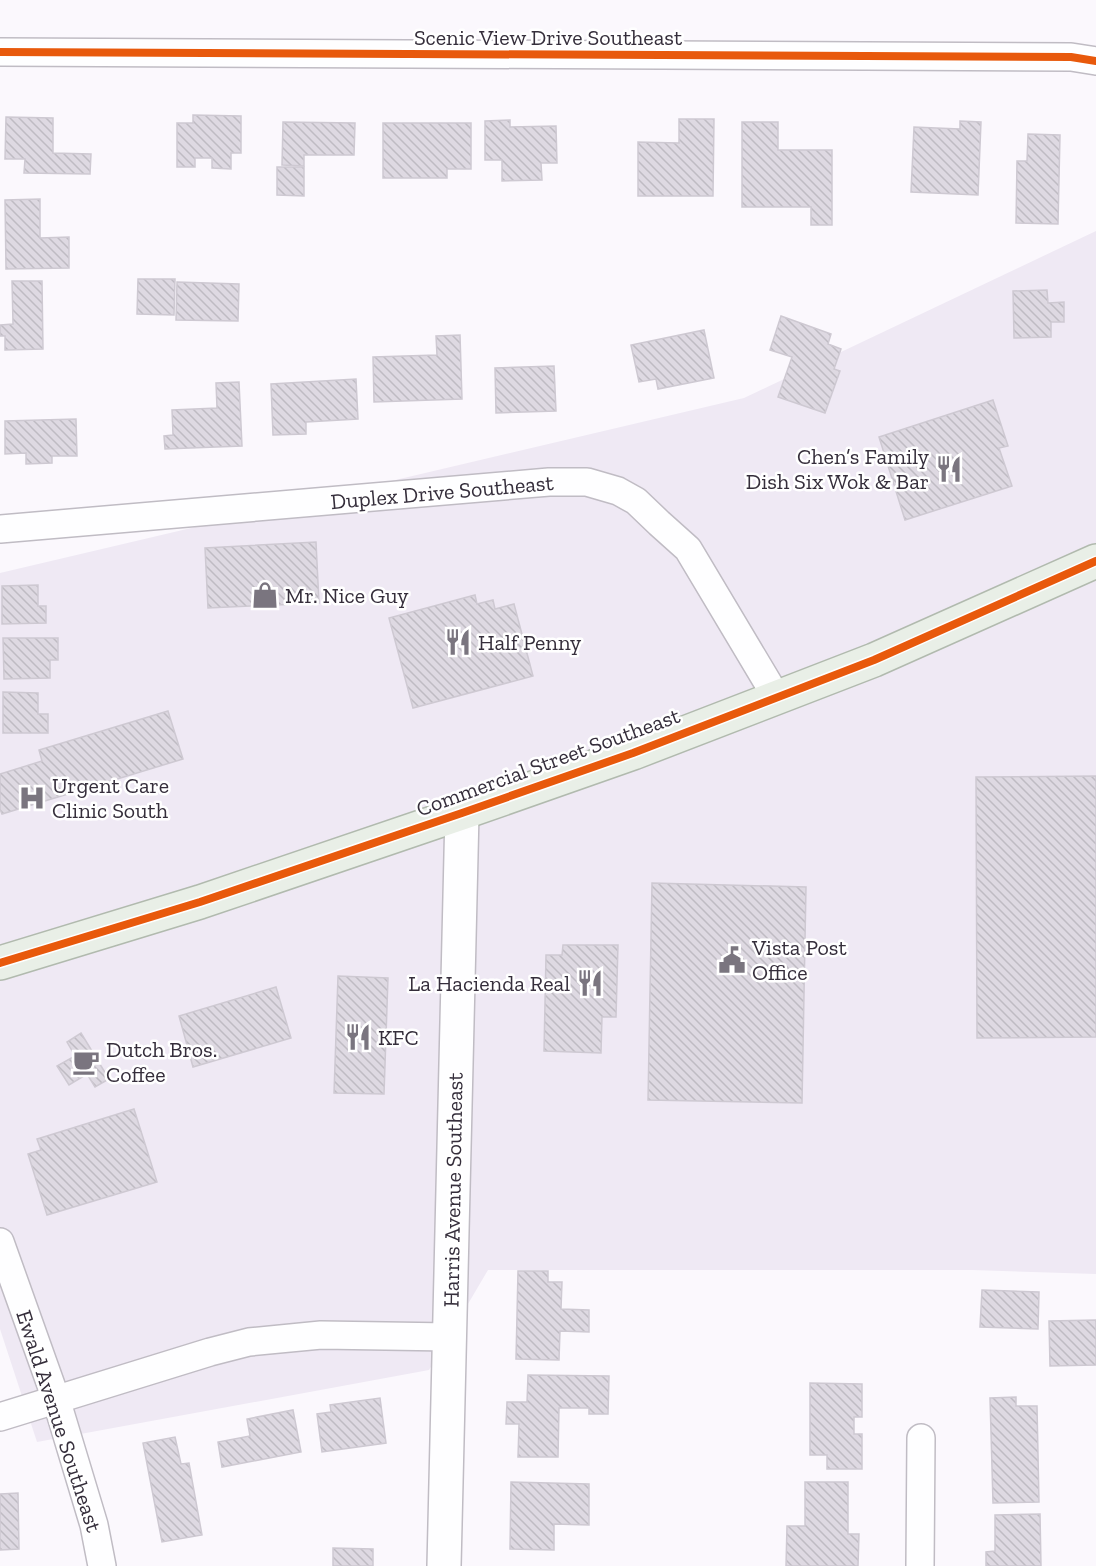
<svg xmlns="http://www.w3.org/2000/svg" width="1096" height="1566" font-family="'Zilla Slab',serif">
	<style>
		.built { fill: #efe9f4 }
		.building { fill: url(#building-back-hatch); stroke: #cec9d2; stroke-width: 1.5 }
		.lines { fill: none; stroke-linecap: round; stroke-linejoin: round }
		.street-casing { stroke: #c0bcc4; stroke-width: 30 }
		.secondary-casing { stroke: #c0bcc4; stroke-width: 36 }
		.primary-casing { stroke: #b1baae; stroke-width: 36 }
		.street { stroke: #fefeff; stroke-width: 27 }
		.secondary { stroke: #fefeff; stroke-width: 33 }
		.primary { stroke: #e9efe7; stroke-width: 33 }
		.cycleway-casing { stroke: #fff; stroke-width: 11 }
		.cycleway { stroke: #e8590c; stroke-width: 8 }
		.labels { text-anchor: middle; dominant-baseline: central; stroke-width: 5; stroke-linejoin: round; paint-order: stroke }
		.street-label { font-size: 22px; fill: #352e3b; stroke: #fff }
		.poi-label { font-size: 22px; fill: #352e3b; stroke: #fff; text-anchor: start }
	</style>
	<defs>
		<pattern id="building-back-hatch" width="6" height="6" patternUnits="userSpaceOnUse" patternTransform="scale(1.5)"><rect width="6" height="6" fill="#ded9e2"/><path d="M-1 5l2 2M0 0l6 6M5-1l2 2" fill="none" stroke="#bfbbc3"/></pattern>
	</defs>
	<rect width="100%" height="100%" fill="#fbf8fd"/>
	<path class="built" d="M1096 231V1274L972 1270H488L429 1370 37 1442 0 1329V573L744 398Z"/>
	<g class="building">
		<path d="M193 115 241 116V153H231V169L212 168V158H195V167H177V123H193Z"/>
		<path d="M6 117 53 118V153L91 154 90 174 24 173 25 159H5Z"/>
		<path d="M679 119H714L713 196H638V142L679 143Z"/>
		<path d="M510 120V127L556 126 557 163H541L542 180 502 181V160H485V121Z"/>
		<path d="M960 121 981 122 978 195 911 192 914 127 960 129Z"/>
		<path d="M283 122 355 123 354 155H304V166L282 165Z"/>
		<path d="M742 122H778V150H832V225H811V207H742Z"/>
		<path d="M383 123H471V169H447V178H383Z"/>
		<path d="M1028 134 1060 135 1058 224 1016 223 1017 161H1027Z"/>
		<path d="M277 167H304V196L277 195Z"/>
		<path d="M40 199V238L69 237V268L6 269 5 200Z"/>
		<path d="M138 279H175L174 315 137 314Z"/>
		<path d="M12 281H42L43 349 5 350V336H0V325L13 324Z"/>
		<path d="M177 282 239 284 238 321 176 320Z"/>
		<path d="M1047 290 1048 303 1064 302V322H1051V337L1014 338 1013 291Z"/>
		<path d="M781 316 831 334 828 344 841 349 834 369 840 371 825 413 778 397 792 357 770 350Z"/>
		<path d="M704 330 714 378 658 389 656 379 639 382 631 345Z"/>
		<path d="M460 335 462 399 374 402 373 357 437 355 436 336Z"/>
		<path d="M554 366 556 411 496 413 495 368Z"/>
		<path d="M356 379 358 419 306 422V434L273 435 271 384Z"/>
		<path d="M239 382 242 446 165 449 164 436 173 435 172 410 217 408 216 383Z"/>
		<path d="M993 400 1008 446 999 448 1012 486 905 520 879 437Z"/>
		<path d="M76 419 77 456H52V463L26 464V453L5 454V421Z"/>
		<path d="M316 542 319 603 208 608 205 548Z"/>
		<path d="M38 585V606H46V623L2 624V586Z"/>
		<path d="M475 595 477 604 493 600 495 609 514 604 533 676 413 708 389 618Z"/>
		<path d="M3 638H58V660H50V678L4 679Z"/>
		<path d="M3 692 38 693V714H48V733H3Z"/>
		<path d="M168 711 183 759 2 814 0 809V774L42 761 39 750Z"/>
		<path d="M1096 776V1037L977 1038 976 777Z"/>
		<path d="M652 883 806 887 802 1103 648 1100Z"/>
		<path d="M563 945H618L616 1017H602L601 1053 544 1051 546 955H562Z"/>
		<path d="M338 976 388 978 384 1094 334 1093Z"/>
		<path d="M276 987 291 1038 193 1067 179 1016Z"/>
		<path d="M81 1033 109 1079 95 1087 87 1074 69 1085 57 1066 75 1056 67 1042Z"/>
		<path d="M134 1109 157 1182 47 1215 28 1154 41 1150 37 1139Z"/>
		<path d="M518 1271H548V1282H562L561 1309 589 1310V1332L560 1331 559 1360 516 1359Z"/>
		<path d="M982 1290 1039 1292 1038 1329 980 1327Z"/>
		<path d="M1096 1320V1365L1050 1366 1049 1321Z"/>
		<path d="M528 1375 609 1376 608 1414H589V1408H559L558 1457H518L519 1424H506L507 1402H527Z"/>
		<path d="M810 1383 862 1384V1417H854V1434H862V1469H827V1455H810Z"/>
		<path d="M1016 1397V1406H1037L1039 1502 993 1503 990 1398Z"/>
		<path d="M380 1398 386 1443 322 1452 317 1414 331 1412 330 1405Z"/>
		<path d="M293 1410 301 1452 222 1467 218 1442 250 1436 247 1419Z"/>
		<path d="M175 1437 181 1464 189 1463 202 1535 162 1542 143 1443Z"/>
		<path d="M511 1482 589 1484V1525L554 1524V1550L510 1549Z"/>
		<path d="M805 1482H848V1534H859L858 1566H786L787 1526H805Z"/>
		<path d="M18 1493 19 1549 0 1550V1494Z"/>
		<path d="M1040 1514 1041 1566H986V1552L995 1551V1515Z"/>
		<path d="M333 1548 373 1549V1566H333Z"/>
	</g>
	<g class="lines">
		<defs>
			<g id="street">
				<path d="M0 52 1071 57 1096 61"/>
				<path d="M0 529 549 482H587L618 491 636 501 659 523 688 549 777 698"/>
				<path d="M0 1242 56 1399 94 1525 102 1566"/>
				<path d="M0 1417 210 1352 249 1342 321 1335 450 1337"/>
				<path d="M920 1566 921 1438"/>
			</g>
			<path id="secondary" d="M444 1566 462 813"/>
			<path id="primary" d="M0 963 200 902 462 813 633 753 874 660 1096 561"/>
		</defs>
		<use href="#street" class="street-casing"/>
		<use href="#secondary" class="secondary-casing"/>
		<use href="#primary" class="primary-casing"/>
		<use href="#street" class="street"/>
		<use href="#secondary" class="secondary"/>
		<use href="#primary" class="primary"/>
		<defs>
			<g id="cycleway">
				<path d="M0 52 1071 57 1096 61"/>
				<path d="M0 963 200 902 462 813 633 753 874 660 1096 561"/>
			</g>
		</defs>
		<use href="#cycleway" class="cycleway-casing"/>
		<use href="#cycleway" class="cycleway"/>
	</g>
	<defs>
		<symbol id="restaurant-bare" viewBox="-9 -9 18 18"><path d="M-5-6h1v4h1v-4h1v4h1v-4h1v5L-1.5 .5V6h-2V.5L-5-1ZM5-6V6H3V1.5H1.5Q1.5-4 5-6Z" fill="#7a757f" stroke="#fff" stroke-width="2.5" paint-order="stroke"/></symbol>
		<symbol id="shop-bare" viewBox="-9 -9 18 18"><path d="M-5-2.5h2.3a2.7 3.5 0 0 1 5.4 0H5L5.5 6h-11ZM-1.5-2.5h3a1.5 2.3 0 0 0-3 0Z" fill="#7a757f" stroke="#fff" stroke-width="2.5" paint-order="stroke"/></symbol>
		<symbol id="hospital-bare" viewBox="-9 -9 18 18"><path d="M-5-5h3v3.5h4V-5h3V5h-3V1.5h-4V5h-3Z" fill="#7a757f" stroke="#fff" stroke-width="2.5" paint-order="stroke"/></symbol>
		<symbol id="civic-bare" viewBox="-9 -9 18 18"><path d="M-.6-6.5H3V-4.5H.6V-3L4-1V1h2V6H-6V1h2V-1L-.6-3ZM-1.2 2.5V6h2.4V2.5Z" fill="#7a757f" stroke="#fff" stroke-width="2.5" paint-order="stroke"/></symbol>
		<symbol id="cafe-bare" viewBox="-9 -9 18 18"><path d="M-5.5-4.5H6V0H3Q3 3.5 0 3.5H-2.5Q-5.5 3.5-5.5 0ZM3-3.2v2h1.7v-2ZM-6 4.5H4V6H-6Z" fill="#7a757f" stroke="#fff" stroke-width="2.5" paint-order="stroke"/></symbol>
	</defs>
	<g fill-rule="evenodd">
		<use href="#restaurant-bare" x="930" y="450" width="38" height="38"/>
		<use href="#shop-bare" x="246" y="576" width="38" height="38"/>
		<use href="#restaurant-bare" x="439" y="623" width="38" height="38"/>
		<use href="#hospital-bare" x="13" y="779" width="38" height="38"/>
		<use href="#civic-bare" x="713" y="941" width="38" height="38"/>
		<use href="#restaurant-bare" x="571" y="964" width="38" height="38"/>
		<use href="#restaurant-bare" x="339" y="1018" width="38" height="38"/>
		<use href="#cafe-bare" x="67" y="1043" width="38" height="38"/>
	</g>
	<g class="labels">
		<g class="street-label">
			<text x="548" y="37">Scenic View Drive Southeast</text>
			<text transform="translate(442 492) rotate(-5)">Duplex Drive Southeast</text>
			<text transform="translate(548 762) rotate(-20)">Commercial Street Southeast</text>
			<text transform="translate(453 1190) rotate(-89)">Harris Avenue Southeast</text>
			<text transform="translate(59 1421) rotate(72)">Ewald Avenue Southeast</text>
		</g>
		<g class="poi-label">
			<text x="929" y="456" text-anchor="end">Chen’s Family<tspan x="929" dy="25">Dish Six Wok &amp; Bar</tspan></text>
			<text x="285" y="595">Mr. Nice Guy</text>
			<text x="478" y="642">Half Penny</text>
			<text x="52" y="785">Urgent Care<tspan x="52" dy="25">Clinic South</tspan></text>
			<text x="752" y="947">Vista Post<tspan x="752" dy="25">Office</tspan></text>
			<text x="570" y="983" text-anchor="end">La Hacienda Real</text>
			<text x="378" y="1037">KFC</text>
			<text x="106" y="1049">Dutch Bros.<tspan x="106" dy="25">Coffee</tspan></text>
		</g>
	</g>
</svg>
